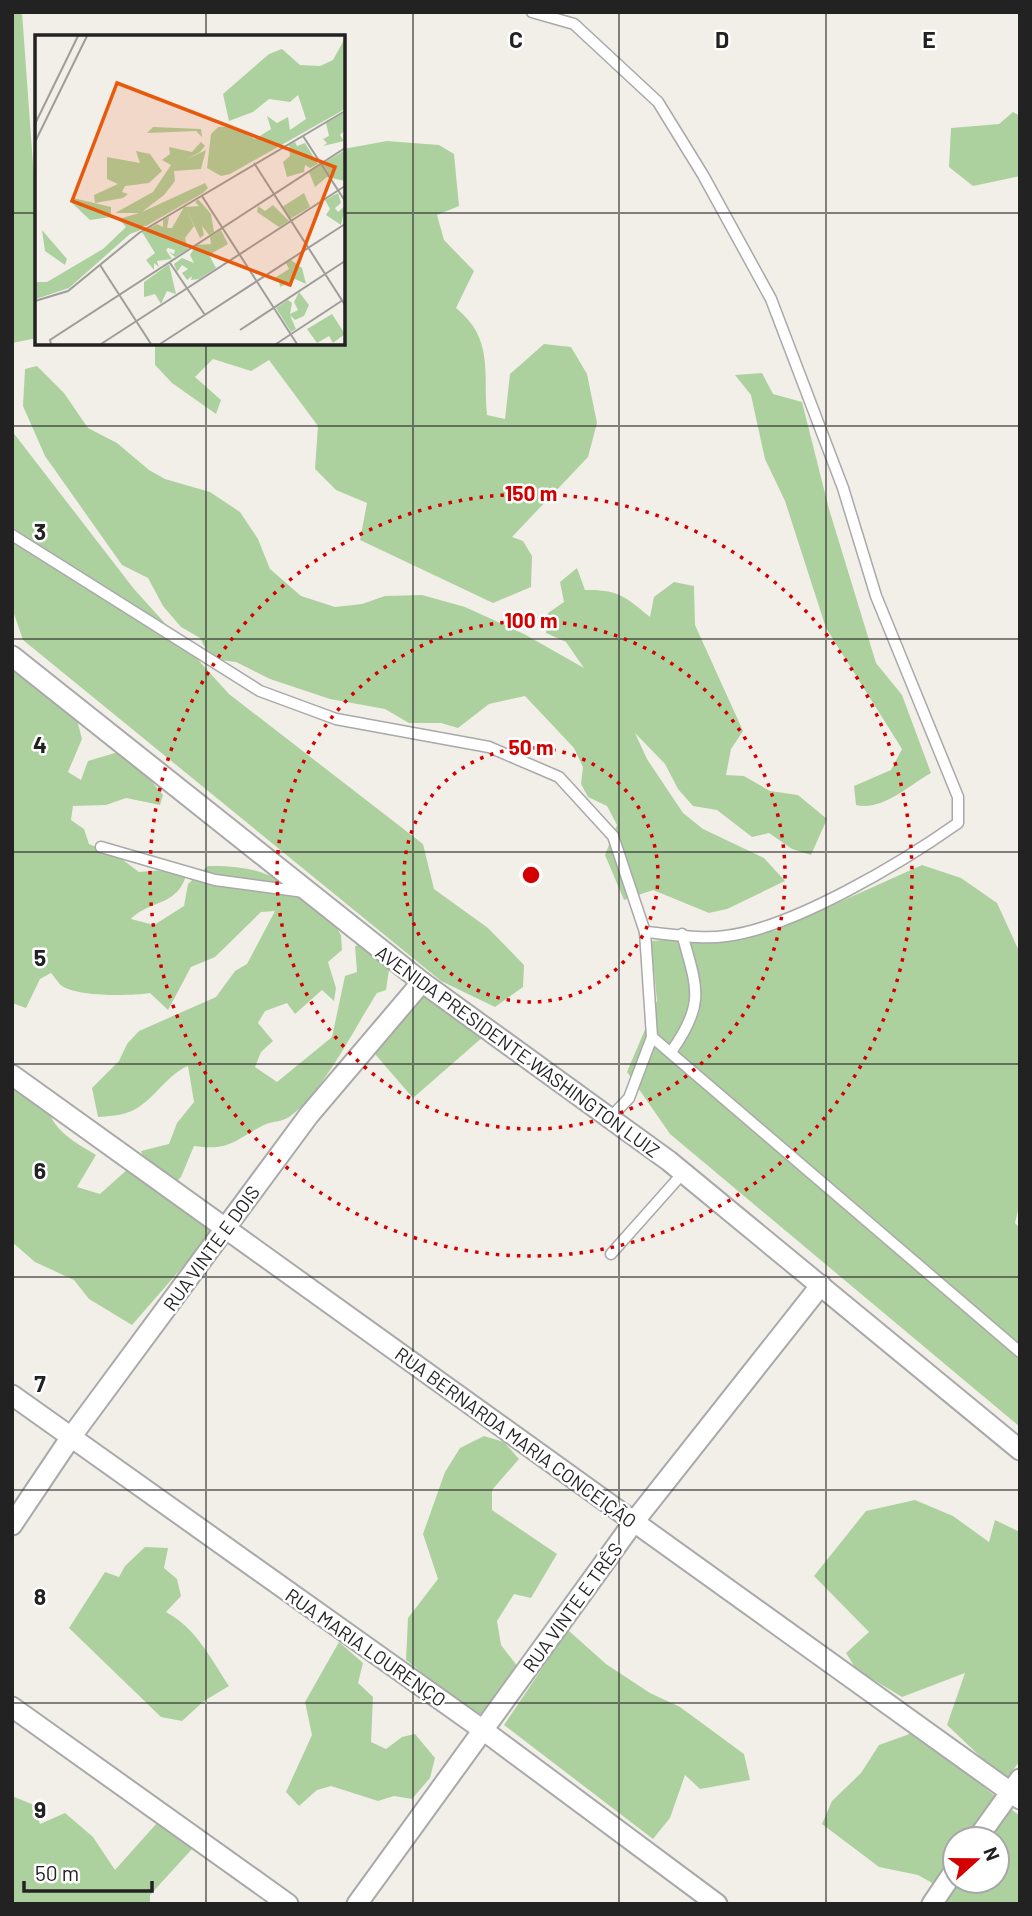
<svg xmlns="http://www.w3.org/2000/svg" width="1032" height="1916" font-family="Barlow,sans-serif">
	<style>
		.forest { fill: #add19e; fill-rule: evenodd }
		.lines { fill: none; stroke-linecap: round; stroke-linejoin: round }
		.service-casing { stroke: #a9a9a9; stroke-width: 13 }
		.minor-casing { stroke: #a9a9a9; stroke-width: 23 }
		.service { stroke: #fff; stroke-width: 10 }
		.minor { stroke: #fff; stroke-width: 19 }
		.grid { fill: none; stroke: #222; stroke-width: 2; stroke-opacity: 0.55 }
		.ring { fill: none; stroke: #d40000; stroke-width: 3.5; stroke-dasharray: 3.5 7 }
		.labels { text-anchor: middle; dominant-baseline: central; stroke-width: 5; stroke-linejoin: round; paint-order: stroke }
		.street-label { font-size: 19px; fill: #222; stroke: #fff }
		.inset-road { fill: none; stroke: #9f9d99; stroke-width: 2 }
		.view { fill: #e8590c; fill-opacity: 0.15; stroke: #e8590c; stroke-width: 3.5 }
		.inset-edge { fill: none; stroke: #222; stroke-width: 3.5 }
		.grid-label { font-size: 23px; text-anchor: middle; font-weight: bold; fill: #222; stroke: #fff; stroke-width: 5; stroke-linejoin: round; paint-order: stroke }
		.centre { fill: #d40000; stroke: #fff; stroke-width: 3.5 }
		.ring-label { font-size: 21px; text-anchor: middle; font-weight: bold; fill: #d40000; stroke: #fff; stroke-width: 5; stroke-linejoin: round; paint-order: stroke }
	</style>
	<rect width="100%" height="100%" fill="#f2efe9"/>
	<g class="forest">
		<path d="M12 12H22L37 220V338L12 343Z"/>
		<path d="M1013 112 1020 116V176L973 186 949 167 951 128 999 124Z"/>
		<path d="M387 141 439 145 454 154 459 206 437 215 444 240 474 271 456 308C494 339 483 371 487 415L505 419 510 374 544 344 571 347 587 374 597 423 588 457 512 537 523 541 532 556 531 587 493 603 360 540 367 503 336 490 315 469 318 426 269 360 251 371 213 359 195 377 221 400 216 414 172 383 155 365V343H343V149Z"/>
		<path d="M37 366 64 393 88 428 117 443 149 470 165 479 210 492 240 512 258 539 270 569 301 596 335 607 362 604 385 596 422 595 465 607 524 634 584 668 566 642 546 633 548 613 564 602 560 582 577 568 585 590C618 589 626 597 650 617L654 597 674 582 694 586 695 625 743 731 731 749 726 775 744 776 770 791 798 795 827 819 811 855 792 849 769 833 752 837 717 810 693 806 678 789 665 764 635 733 647 759 683 813 703 829 764 858 785 881 727 909 709 913 653 890 624 900 605 855 617 825 607 806 588 797 581 784 583 767 574 748 525 696 489 704 458 728 441 723H409L385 709 330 699 270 679 236 662 211 659 200 638 181 627 163 606 148 578 122 565 45 456 23 406 25 369Z"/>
		<path d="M762 373 773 394 802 402 829 509 876 663 902 695 931 773C908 786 883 811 856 805L854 786 891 770 902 749 826 628 785 501 765 459 751 395 735 375Z"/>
		<path d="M12 431 134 589 229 694 423 844 434 889 488 928 524 965 523 987 495 1007 441 981 23 640 12 608Z"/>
		<path d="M12 665 77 720 82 739 68 772 81 780 88 761 118 752 139 766 163 795 160 805 126 798 106 805 73 806 71 820 84 829 89 844 119 857 139 872 188 868C180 908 152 898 131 919L154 925 184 906 188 884 208 866C275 865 287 885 335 925L341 935 342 950 328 962 336 988 334 1001 322 990 295 1014 287 1003 265 1011 258 1023 273 1041 261 1052 255 1067 277 1082 332 1037 345 976 357 972 355 946 368 943 390 963 386 990 377 993C355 1027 321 1096 289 1117 282 1122 272 1121 264 1125 234 1140 231 1151 194 1146L181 1177 174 1184 146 1165 141 1151 169 1144 177 1123 194 1102 188 1066C164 1076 151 1106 126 1113 118 1116 107 1116 98 1117L92 1088 119 1061 127 1044 139 1031 216 997 235 971 247 964 275 911 261 912 215 957 191 967 168 1010 150 993C131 996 78 997 62 986 58 983 54 976 51 973L40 979 26 1008 12 1003Z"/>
		<path d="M922 865 961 878 997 903 1020 953V1202L1015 1223 1020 1228V1427L670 1134 627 1072 657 1001 651 941 775 931Z"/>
		<path d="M422 987 484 1036 413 1098 375 1054Z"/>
		<path d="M25 1078 43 1086C47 1126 63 1135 96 1155L77 1187 100 1194 129 1168 213 1232 132 1325 89 1299 74 1280 35 1262 12 1242V1083Z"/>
		<path d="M484 1436 504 1442 519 1459 492 1490V1510L557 1554 531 1598 514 1594 497 1621 501 1645 518 1667 480 1720 406 1660 408 1618 438 1579 423 1534 445 1472 460 1448Z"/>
		<path d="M915 1500 953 1516 989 1542 995 1520 1020 1532V1761L1005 1780 947 1725 965 1673 902 1697 856 1669 846 1653 869 1632 814 1576 866 1511Z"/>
		<path d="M145 1547 168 1548 164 1568 177 1579 181 1596 166 1612C196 1628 211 1659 229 1686L204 1701 182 1721 161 1717 69 1628 105 1572 119 1577 125 1566Z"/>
		<path d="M568 1630 606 1664 650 1693 680 1707 744 1754 750 1780 700 1789 685 1775 670 1818 653 1839 504 1725Z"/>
		<path d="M339 1642 363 1663 358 1683 373 1697 371 1742 386 1749 402 1737 415 1734 435 1758 430 1778 412 1799 394 1796 378 1801 331 1786 317 1790 299 1806 286 1792 312 1735 305 1702Z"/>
		<path d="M915 1732 1020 1816V1904H947L934 1884 918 1875 879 1867 822 1824 832 1801 861 1773 879 1745ZM955 1839H997V1881H955Z"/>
		<path d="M12 1796 34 1805 40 1824 65 1813 93 1837 115 1870 157 1823 192 1849 150 1895V1904H15L12 1898Z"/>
	</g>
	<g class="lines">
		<defs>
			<g id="service">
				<path d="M532 12 574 24 658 102 703 175 771 299 843 488 876 596 958 797V823C903 862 793 928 726 936 701 940 671 934 645 932"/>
				<path d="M12 535 260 691 336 719 489 747 559 777 613 836 645 932 652 1037 629 1098 611 1117"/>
				<path d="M101 847 215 880 304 892"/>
				<path d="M652 1037 1020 1352"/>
				<path d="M671 1052C706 1003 697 988 682 934"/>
				<path d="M611 1254 683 1173"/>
			</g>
			<g id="minor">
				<path d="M12 656 422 982 669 1161 1020 1450"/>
				<path d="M12 1075 1020 1799"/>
				<path d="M12 1395 483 1730 717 1904"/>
				<path d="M12 1525 71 1437 309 1115 422 982"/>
				<path d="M12 1707 288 1904"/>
				<path d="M977 1839 1020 1779"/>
				<path d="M357 1904 633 1523 821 1285"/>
				<path d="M932 1904 955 1870"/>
			</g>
		</defs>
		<use href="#service" class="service-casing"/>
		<use href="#minor" class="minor-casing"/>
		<use href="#service" class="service"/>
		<use href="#minor" class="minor"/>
	</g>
	<path class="grid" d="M206 12V37M413 12V1904M619 12V1904M826 12V1904M12 213H37M343 213H1020M206 343V1904M12 426H1020M12 639H1020M12 852H1020M12 1064H1020M12 1277H1020M12 1490H1020M12 1703H1020"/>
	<g class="ring">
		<circle cx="531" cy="875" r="127"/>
		<circle cx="531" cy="875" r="254"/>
		<circle cx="531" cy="875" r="381"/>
	</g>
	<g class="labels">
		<g class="street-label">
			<text transform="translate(518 1051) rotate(36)">AVENIDA PRESIDENTE WASHINGTON LUIZ</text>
			<text transform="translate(211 1248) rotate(-54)">RUA VINTE E DOIS</text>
			<text transform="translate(516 1437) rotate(36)">RUA BERNARDA MARIA CONCEIÇÃO</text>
			<text transform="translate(572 1607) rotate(-54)">RUA VINTE E TRÊS</text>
			<text transform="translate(366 1647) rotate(35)">RUA MARIA LOURENÇO</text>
		</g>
	</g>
	<g transform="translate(35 35)">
		<rect width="310" height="310" fill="#f2efe9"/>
		<path d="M310 3V74L195 139 186 141 172 133 176 99 183 92 197 91 220 104 236 94 232 81 242 88 253 82 255 95 271 84 263 60 255 67 234 64 218 77 194 86 188 59 234 19 247 14 265 30 285 31 298 25ZM310 77V95L305 100 309 106 288 111 292 108 288 104 294 101 291 88ZM118 92 166 94 167 102 161 96 112 98ZM166 107 170 111 165 117 150 125 171 115 166 134 139 136 140 146 129 160 107 177 170 148 173 153 168 158 111 191H101L111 193 95 199 34 253 1 264 0 233 1 247H12L68 214 91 192 84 184 104 178H80L118 157 136 130 127 125 135 119 134 112 157 117ZM260 107 262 111 270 108 283 129 275 133 270 130 269 137 252 142 248 127 255 121 254 110ZM310 115V146L292 142 280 152 274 137ZM101 116 115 119 127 136 114 148 90 151 87 157 93 159 88 163 60 168 59 160 83 149 72 144V122L105 128ZM269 158 275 172 255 184 247 172ZM303 158 306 168 300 173 303 177 310 171 306 190 291 180 295 174 290 165ZM38 163 76 172V182L55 185 37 168ZM163 164 176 179 179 197 174 200 167 191 169 200 165 203 152 175 159 191 150 203 153 214 140 222 134 217 139 219 140 215 133 213 131 215 137 224 122 226 124 232 119 228V235L111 225 120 218 107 197 122 189 128 192V185L134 182 132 193H137L149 172 164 171 160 167ZM238 170 254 186 244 192 222 177 223 171 230 176ZM7 195 32 224 30 230 10 216ZM186 195 193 209 174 220 181 233 164 244 156 245 157 241 152 245 147 238 153 234 147 230 142 237 139 229 147 223 159 228 155 220 161 210 176 209 175 202ZM256 225 267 233 271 249 260 244 245 252 244 244H238L254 234 251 228ZM134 229 141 259 132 256 126 269 120 259 109 262V247ZM264 257 274 270 269 281 260 285 255 280 261 294 256 297 241 273 253 265 257 268 255 279 263 275 259 267ZM297 279 310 299 298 308 294 301 282 308 272 294Z" fill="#add19e"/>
		<path class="inset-road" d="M0 89 43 1M268 101 310 166M0 107 52 1M219 128 310 270M167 161 262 309M135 228 170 280M65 230 116 309M0 266 33 256 104 198 310 76M205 295 310 226M16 309 15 305 310 113M66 309 310 151M125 309 310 189M241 309 308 265"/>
		<path class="view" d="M82 48 300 132 255 250 37 166Z"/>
		<rect width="310" height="310" class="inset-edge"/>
	</g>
	<g class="grid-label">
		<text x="516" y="48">C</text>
		<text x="722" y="48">D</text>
		<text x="929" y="48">E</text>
		<text x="40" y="540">3</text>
		<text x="40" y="753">4</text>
		<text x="40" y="966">5</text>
		<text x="40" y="1179">6</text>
		<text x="40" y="1392">7</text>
		<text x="40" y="1605">8</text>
		<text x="40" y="1818">9</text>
	</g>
	<circle cx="531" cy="875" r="10" class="centre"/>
	<g class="ring-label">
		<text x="531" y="501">150 m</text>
		<text x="531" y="628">100 m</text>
		<text x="531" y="755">50 m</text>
	</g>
	<rect width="1032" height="1916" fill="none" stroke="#222222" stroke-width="28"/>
	<g transform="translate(976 1860) rotate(69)"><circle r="33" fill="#ffffff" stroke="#a7a7a7" stroke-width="2"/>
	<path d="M0-5L12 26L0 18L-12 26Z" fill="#d40000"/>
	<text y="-10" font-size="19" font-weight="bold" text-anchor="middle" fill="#222222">N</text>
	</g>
	<path d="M24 1881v10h128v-10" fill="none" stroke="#222222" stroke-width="3.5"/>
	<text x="35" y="1881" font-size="21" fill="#222222" stroke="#ffffff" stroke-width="5" paint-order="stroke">50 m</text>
</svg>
